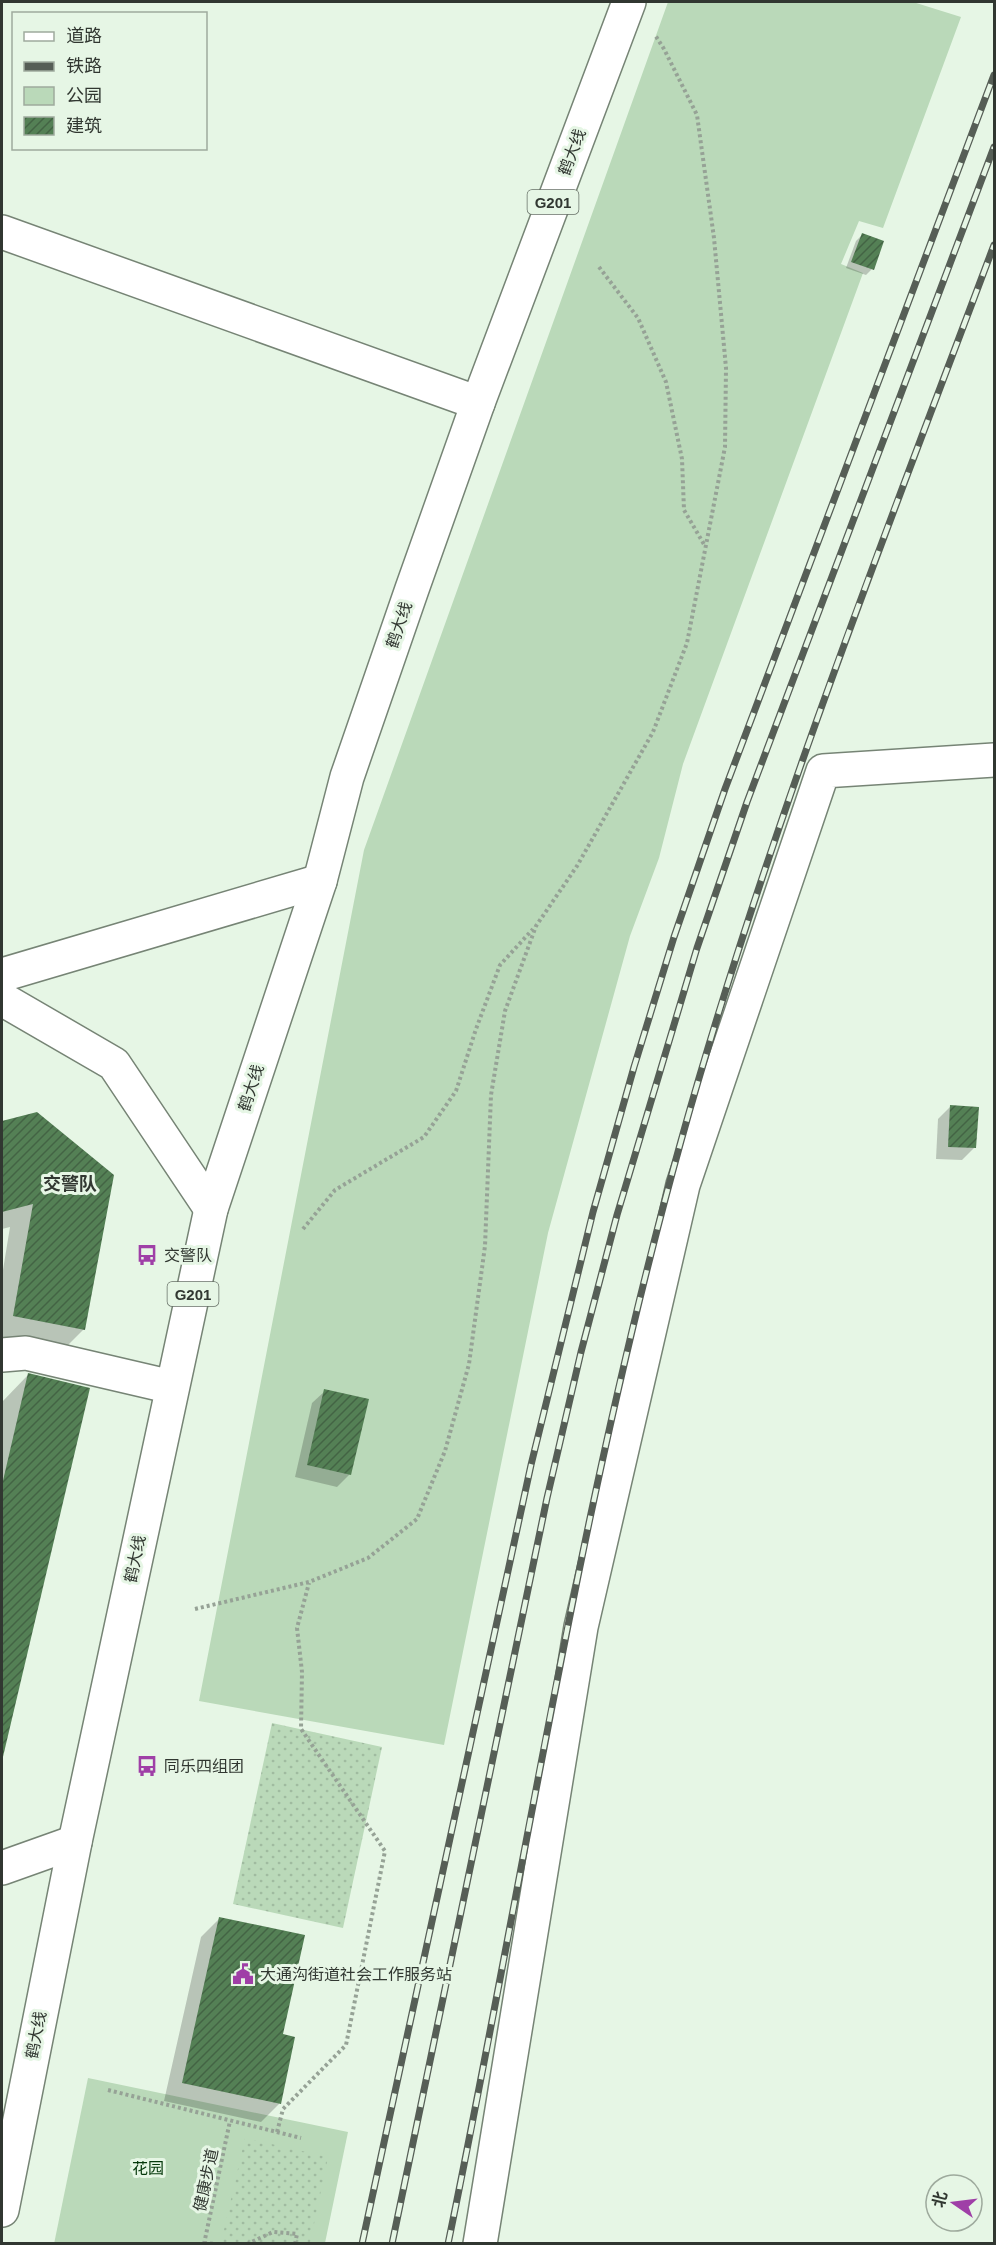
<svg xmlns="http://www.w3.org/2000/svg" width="996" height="2245" font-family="Helvetica,'Noto Sans SC',sans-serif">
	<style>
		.park { fill: #bad9b9 }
		.garden { fill: url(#garden-dots) }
		.shadow { fill: #0003 }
		.building { fill: url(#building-hatch) }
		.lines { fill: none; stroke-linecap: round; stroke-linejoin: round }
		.street-casing { stroke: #768475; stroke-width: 36 }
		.secondary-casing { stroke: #768475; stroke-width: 36 }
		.highway-casing { stroke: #768475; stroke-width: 36 }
		.path { stroke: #96a296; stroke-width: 4; stroke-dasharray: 3 3; stroke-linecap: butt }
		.street { stroke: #fff; stroke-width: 33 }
		.secondary { stroke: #fff; stroke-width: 33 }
		.highway { stroke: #fff; stroke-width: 33 }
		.rail-casing { stroke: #565e56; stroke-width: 7 }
		.rail { stroke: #e6f6e5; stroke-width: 4.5; stroke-dasharray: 14; stroke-linecap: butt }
		.labels { text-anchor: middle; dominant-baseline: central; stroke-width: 6; stroke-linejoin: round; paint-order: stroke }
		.shield { fill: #e6f6e5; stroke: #677067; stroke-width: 1.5 }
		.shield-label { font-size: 15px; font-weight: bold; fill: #313731 }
		.street-label { font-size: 16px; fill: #313731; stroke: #e6f6e5 }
		.poi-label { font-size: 16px; fill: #313731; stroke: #e6f6e5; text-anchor: start }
		.park-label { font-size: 16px; fill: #05390b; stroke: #e6f6e5 }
		.neighbourhood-label { font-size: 18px; font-weight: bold; fill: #313731; stroke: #e6f6e5 }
	</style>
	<defs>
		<pattern id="garden-dots" width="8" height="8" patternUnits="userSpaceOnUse" patternTransform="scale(1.5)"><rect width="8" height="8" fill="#bad9b9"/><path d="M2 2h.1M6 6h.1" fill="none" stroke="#a0bba0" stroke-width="1.8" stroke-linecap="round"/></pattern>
		<pattern id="building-hatch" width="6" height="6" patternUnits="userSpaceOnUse" patternTransform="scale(1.5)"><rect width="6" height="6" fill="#548055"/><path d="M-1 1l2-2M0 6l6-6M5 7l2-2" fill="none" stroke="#436444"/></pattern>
	</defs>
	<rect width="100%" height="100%" fill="#e6f6e5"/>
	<g class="park">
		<path d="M668 2H913L961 17 883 228 859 221 841 264 863 273 683 764 659 858 630 936 548 1233 444 1745 199 1701 364 850Z"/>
		<path d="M88 2078 348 2132 325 2243 54 2244Z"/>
	</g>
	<g class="garden">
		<path d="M272 1723 382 1747 343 1928 233 1904Z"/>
		<path d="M245 2138 328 2157 310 2243H221Z"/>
	</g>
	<g class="shadow">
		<path d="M862 235 872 269 866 275 846 268 856 241Z"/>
		<path d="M951 1106 975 1147 962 1160 936 1159 938 1119Z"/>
		<path d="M37 1114 84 1329 61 1352 2 1341V1276L10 1227 2 1229V1122Z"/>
		<path d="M28 1375 88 1389 2 1758V1402Z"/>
		<path d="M325 1391 350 1474 337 1487 295 1477 312 1403Z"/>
		<path d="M220 1918 281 2036 294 2038 279 2104 261 2122 164 2101 201 1937Z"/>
	</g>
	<g class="building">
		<path d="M862 233 884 241 874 270 851 262Z"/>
		<path d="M950 1105 979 1107 976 1148 948 1147Z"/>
		<path d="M37 1112 114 1175 85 1330 13 1316 33 1204 2 1212V1121Z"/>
		<path d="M28 1373 90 1388 2 1761V1485Z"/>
		<path d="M324 1389 369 1399 351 1475 307 1465Z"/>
		<path d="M219 1917 305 1935 283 2034 295 2037 281 2104 182 2083Z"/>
	</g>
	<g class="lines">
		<defs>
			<g id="street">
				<path d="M2 1355 26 1353 172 1387"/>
				<path d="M480 2244 581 1627 683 1185 823 771 994 760"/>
			</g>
			<g id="secondary">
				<path d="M2 975 320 881"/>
				<path d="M2 999 114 1064 211 1209"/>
				<path d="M2 1868 75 1842"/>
			</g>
			<g id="highway">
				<path d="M2 232 478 403"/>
				<path d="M2 2210 75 1842 211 1209 320 881 347 777 412 589 478 403 629 2"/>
			</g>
		</defs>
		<use href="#street" class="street-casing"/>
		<use href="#secondary" class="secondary-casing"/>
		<use href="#highway" class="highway-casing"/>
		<g class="path">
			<path d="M599 267 638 318 666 382 682 459 684 510 705 546"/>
			<path d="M303 1229 335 1190 424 1137 456 1091 476 1029 500 965 533 929"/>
			<path d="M195 1609 309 1582 368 1558 417 1519 445 1451 469 1364 485 1246 491 1095 505 1011 536 926 577 866 653 732 687 643 725 447 726 368 714 238 697 115 664 49 655 35"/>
			<path d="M108 2090 301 2138"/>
			<path d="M277 2132 283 2109 346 2045 385 1851 301 1729 302 1672 297 1628 309 1583"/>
			<path d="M204 2243 216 2244"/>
			<path d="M204 2244 230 2121"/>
			<path d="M247 2244 273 2232 297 2234 295 2244"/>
		</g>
		<use href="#street" class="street"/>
		<use href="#secondary" class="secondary"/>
		<use href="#highway" class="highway"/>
		<defs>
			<g id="rail">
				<path d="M362 2244 531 1465 593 1212 634 1067 674 937 725 789 994 75"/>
				<path d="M392 2244 547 1498 581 1352 617 1215 697 948 747 802 994 147"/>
				<path d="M448 2244C524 1876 580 1503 681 1141 766 836 883 541 994 245"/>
			</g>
		</defs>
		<use href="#rail" class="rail-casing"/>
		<use href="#rail" class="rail"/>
	</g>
	<defs>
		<symbol id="bus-bare" viewBox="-9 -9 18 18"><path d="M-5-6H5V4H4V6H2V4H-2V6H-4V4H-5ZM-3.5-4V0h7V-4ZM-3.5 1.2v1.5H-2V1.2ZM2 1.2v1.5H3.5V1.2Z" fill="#9f3fa7" stroke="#e6f6e5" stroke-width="2.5" paint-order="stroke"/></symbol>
		<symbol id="civic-bare" viewBox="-9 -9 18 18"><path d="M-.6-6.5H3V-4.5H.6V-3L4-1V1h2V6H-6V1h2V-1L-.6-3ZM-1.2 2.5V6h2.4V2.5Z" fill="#9f3fa7" stroke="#e6f6e5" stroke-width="2.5" paint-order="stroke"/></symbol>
	</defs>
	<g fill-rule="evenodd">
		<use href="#bus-bare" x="132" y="1240" width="30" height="30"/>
		<use href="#bus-bare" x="132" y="1751" width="30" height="30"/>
		<use href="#civic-bare" x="228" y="1959" width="30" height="30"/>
	</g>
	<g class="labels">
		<g class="shield">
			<rect x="527.5" y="190" width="51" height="24" rx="4.5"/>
			<rect x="167.5" y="1282" width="51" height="24" rx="4.5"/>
		</g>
		<g class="shield-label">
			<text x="553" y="202">G201</text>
			<text x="193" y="1294">G201</text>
		</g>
		<g class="street-label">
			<text transform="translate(572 152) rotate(-69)">鹤大线</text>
			<text transform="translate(399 625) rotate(-71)">鹤大线</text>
			<text transform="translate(251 1088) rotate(-72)">鹤大线</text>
			<text transform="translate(135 1559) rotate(-78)">鹤大线</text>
			<text transform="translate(36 2035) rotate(-79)">鹤大线</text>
			<text transform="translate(206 2180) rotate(-78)">健康步道</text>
		</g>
		<g class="poi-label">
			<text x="164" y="1255">交警队</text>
			<text x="164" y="1766">同乐四组团</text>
			<text x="260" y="1974">大通沟街道社会工作服务站</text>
		</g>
		<g class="park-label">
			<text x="148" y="2168">花园</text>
		</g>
		<g class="neighbourhood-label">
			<text x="70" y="1184">交警队</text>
		</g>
	</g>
	<rect width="996" height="2245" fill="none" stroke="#313731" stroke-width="6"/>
	<rect x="12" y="12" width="195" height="138" fill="#e6f6e5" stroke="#9eaa9d" stroke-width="1.5"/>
	<rect x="24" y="32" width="30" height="9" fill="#ffffff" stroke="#9eaa9d" stroke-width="1.5"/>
	<text x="66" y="42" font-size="18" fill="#313731">道路</text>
	<rect x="24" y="62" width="30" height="9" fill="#565e56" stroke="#9eaa9d" stroke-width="1.5"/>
	<text x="66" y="72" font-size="18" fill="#313731">铁路</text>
	<rect x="24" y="87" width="30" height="18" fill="#bad9b9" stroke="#9eaa9d" stroke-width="1.5"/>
	<text x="66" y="102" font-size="18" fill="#313731">公园</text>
	<rect x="24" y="117" width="30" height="18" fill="url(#building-hatch)" stroke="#9eaa9d" stroke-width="1.5"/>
	<text x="66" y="132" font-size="18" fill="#313731">建筑</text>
	<g transform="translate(954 2203) rotate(284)"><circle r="28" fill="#e6f6e5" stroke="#9eaa9d" stroke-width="1.5"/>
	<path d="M0-4.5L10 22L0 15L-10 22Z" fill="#9f3fa7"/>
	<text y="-9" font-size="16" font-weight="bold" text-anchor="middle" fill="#313731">北</text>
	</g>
</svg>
